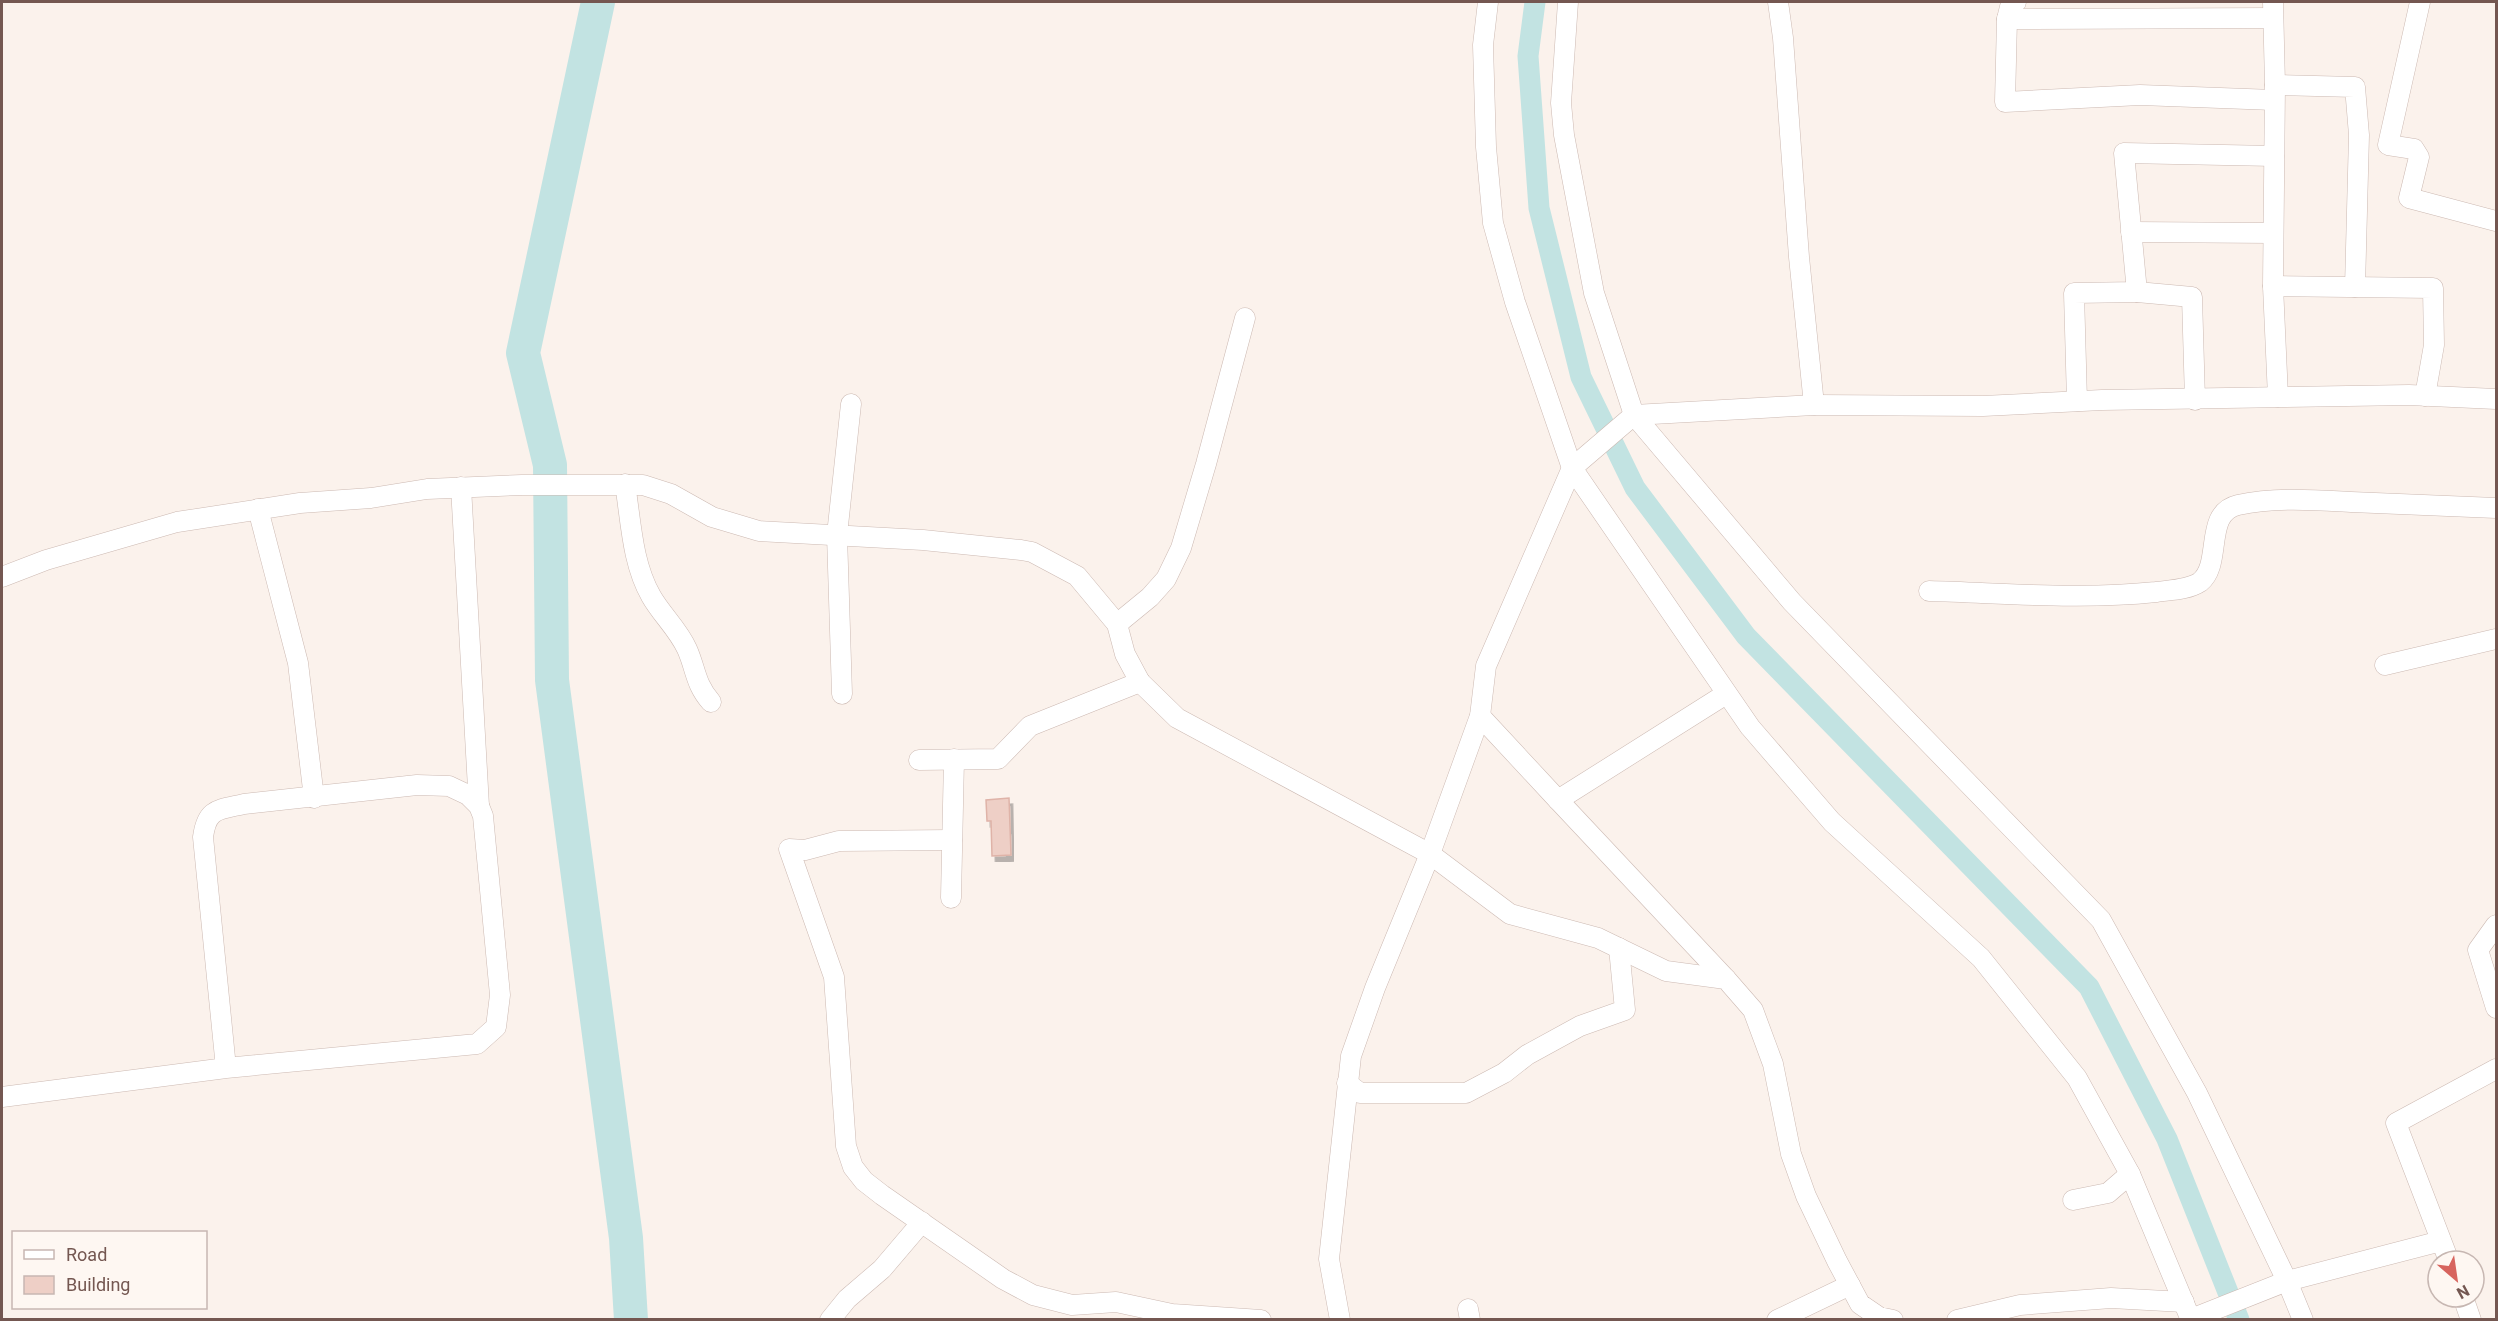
<svg xmlns="http://www.w3.org/2000/svg" width="2498" height="1321" font-family="Roboto,sans-serif">
	<style>
		.lines { fill: none; stroke-linecap: round; stroke-linejoin: round }
		.canal { stroke: #c2e3e2; stroke-width: 21 }
		.river { stroke: #c2e3e2; stroke-width: 34 }
		.building { fill: #eecfc6; stroke: #dfb3a8; stroke-width: 1.5; filter: url(#shadow) }
		.minor-casing { stroke: #ccb9b2; stroke-width: 21 }
		.minor { stroke: #fff; stroke-width: 20 }
	</style>
	<defs>
		<filter id="shadow"><feDropShadow dx="3.5" dy="6" stdDeviation="0" flood-color="#0004"/></filter>
	</defs>
	<rect width="100%" height="100%" fill="#fbf2ec"/>
	<g class="lines">
		<path class="canal" d="M1535 2 1528 56 1539 208 1581 377 1635 488 1746 636 2089 987 2167 1139 2239 1320"/>
		<path class="river" d="M598 2 523 353 550 465 552 680 626 1238 631 1320"/>
	</g>
	<path class="building" d="M1009 798 1011 855 992 856 991 821H987L986 800Z"/>
	<g class="lines">
		<defs>
			<g id="minor">
				<path d="M1488 2 1483 45 1486 147 1493 223 1515 302 1572 468 1750 727 1832 822 1981 958 2077 1078 2130 1174 2191 1320"/>
				<path d="M1568 2 1561 103 1564 135 1594 293 1634 415 1792 602 2101 920 2197 1093 2287 1281 2303 1320"/>
				<path d="M1778 2 1783 38 1799 257 1814 405"/>
				<path d="M2016 2 2010 7 2007 19 2005 102 2140 95 2274 100"/>
				<path d="M2273 2 2275 85 2273 286"/>
				<path d="M2420 2 2388 145 2414 149 2419 157 2409 198 2496 221"/>
				<path d="M2007 19 2273 18"/>
				<path d="M2275 85 2355 87 2359 135 2355 287"/>
				<path d="M2131 232 2273 233"/>
				<path d="M2137 292 2192 297 2195 400"/>
				<path d="M2278 397 2273 286 2433 288 2434 345 2425 396"/>
				<path d="M2077 401 2074 293 2137 292 2124 153 2274 156"/>
				<path d="M625 484C631 521 632 563 651 596 661 614 678 629 687 649 696 669 695 684 711 702"/>
				<path d="M461 487 479 806"/>
				<path d="M258 509 298 663 314 798"/>
				<path d="M2 577 46 560 177 522 300 503 371 498 427 489 522 485H643L671 494 712 517 759 531 923 540 1021 550 1032 552 1077 576 1117 624 1125 654 1140 682 1177 718 1430 854 1480 716 1486 666 1572 468 1634 415 1814 405 1983 406 2102 400 2409 395 2496 399"/>
				<path d="M1929 591C2005 593 2080 600 2156 592 2170 590 2188 590 2200 582 2223 564 2203 513 2238 505 2275 497 2314 500 2351 502 2400 504 2448 506 2496 508"/>
				<path d="M1117 624 1150 597 1166 579 1181 548 1206 464 1245 318"/>
				<path d="M2385 665 2496 639"/>
				<path d="M842 694 837 535 851 404"/>
				<path d="M1480 716 1558 800 1726 694"/>
				<path d="M919 760 998 759 1030 726 1140 682"/>
				<path d="M1558 800 1726 979"/>
				<path d="M952 840 839 841 805 850 789 849 834 977 846 1146 853 1167 864 1181 882 1195 1003 1279 1033 1295 1072 1305 1116 1302 1172 1314 1261 1320"/>
				<path d="M951 898 954 759"/>
				<path d="M2496 925 2478 950 2496 1008"/>
				<path d="M1347 1083 1360 1093H1466L1504 1073 1527 1055 1580 1026 1625 1010 1619 948"/>
				<path d="M2 1097 226 1068 477 1044 496 1027 500 995 483 816 479 806 468 795 449 786 417 785 244 804C218 810 207 808 203 837L226 1068"/>
				<path d="M2073 1200 2108 1193 2130 1174"/>
				<path d="M2449 1261 2396 1123 2496 1069"/>
				<path d="M2463 1297 2471 1320"/>
				<path d="M1468 1309 1470 1320"/>
				<path d="M2191 1319 2287 1281 2441 1241"/>
				<path d="M830 1320 847 1299 882 1269 922 1222"/>
				<path d="M1340 1320 1329 1259 1351 1056 1375 988 1430 854 1510 914 1598 938 1666 971 1726 979 1753 1010 1773 1064 1791 1154 1806 1196 1837 1261 1860 1304 1879 1317 1893 1320"/>
				<path d="M1777 1320 1850 1285"/>
				<path d="M1957 1320 2020 1305 2111 1298 2184 1302"/>
			</g>
		</defs>
		<use href="#minor" class="minor-casing"/>
		<use href="#minor" class="minor"/>
	</g>
	<rect width="2498" height="1321" fill="none" stroke="#745751" stroke-width="6"/>
	<rect x="12" y="1231" width="195" height="78" fill="#fef7f2" stroke="#c7b7b2" stroke-width="1.5"/>
	<rect x="24" y="1250" width="30" height="9" fill="#ffffff" stroke="#c7b7b2" stroke-width="1.5"/>
	<text x="66" y="1261" font-size="18" fill="#745751">Road</text>
	<rect x="24" y="1276" width="30" height="18" fill="#eecfc6" stroke="#c7b7b2" stroke-width="1.5"/>
	<text x="66" y="1291" font-size="18" fill="#745751">Building</text>
	<g transform="translate(2456 1279) rotate(151)"><circle r="28" fill="#fef7f2" stroke="#c7b7b2" stroke-width="1.5"/>
	<path d="M0-4.5L10 22L0 15L-10 22Z" fill="#d7645e"/>
	<text y="-9" font-size="16" font-weight="bold" text-anchor="middle" fill="#745751">N</text>
	</g>
</svg>
